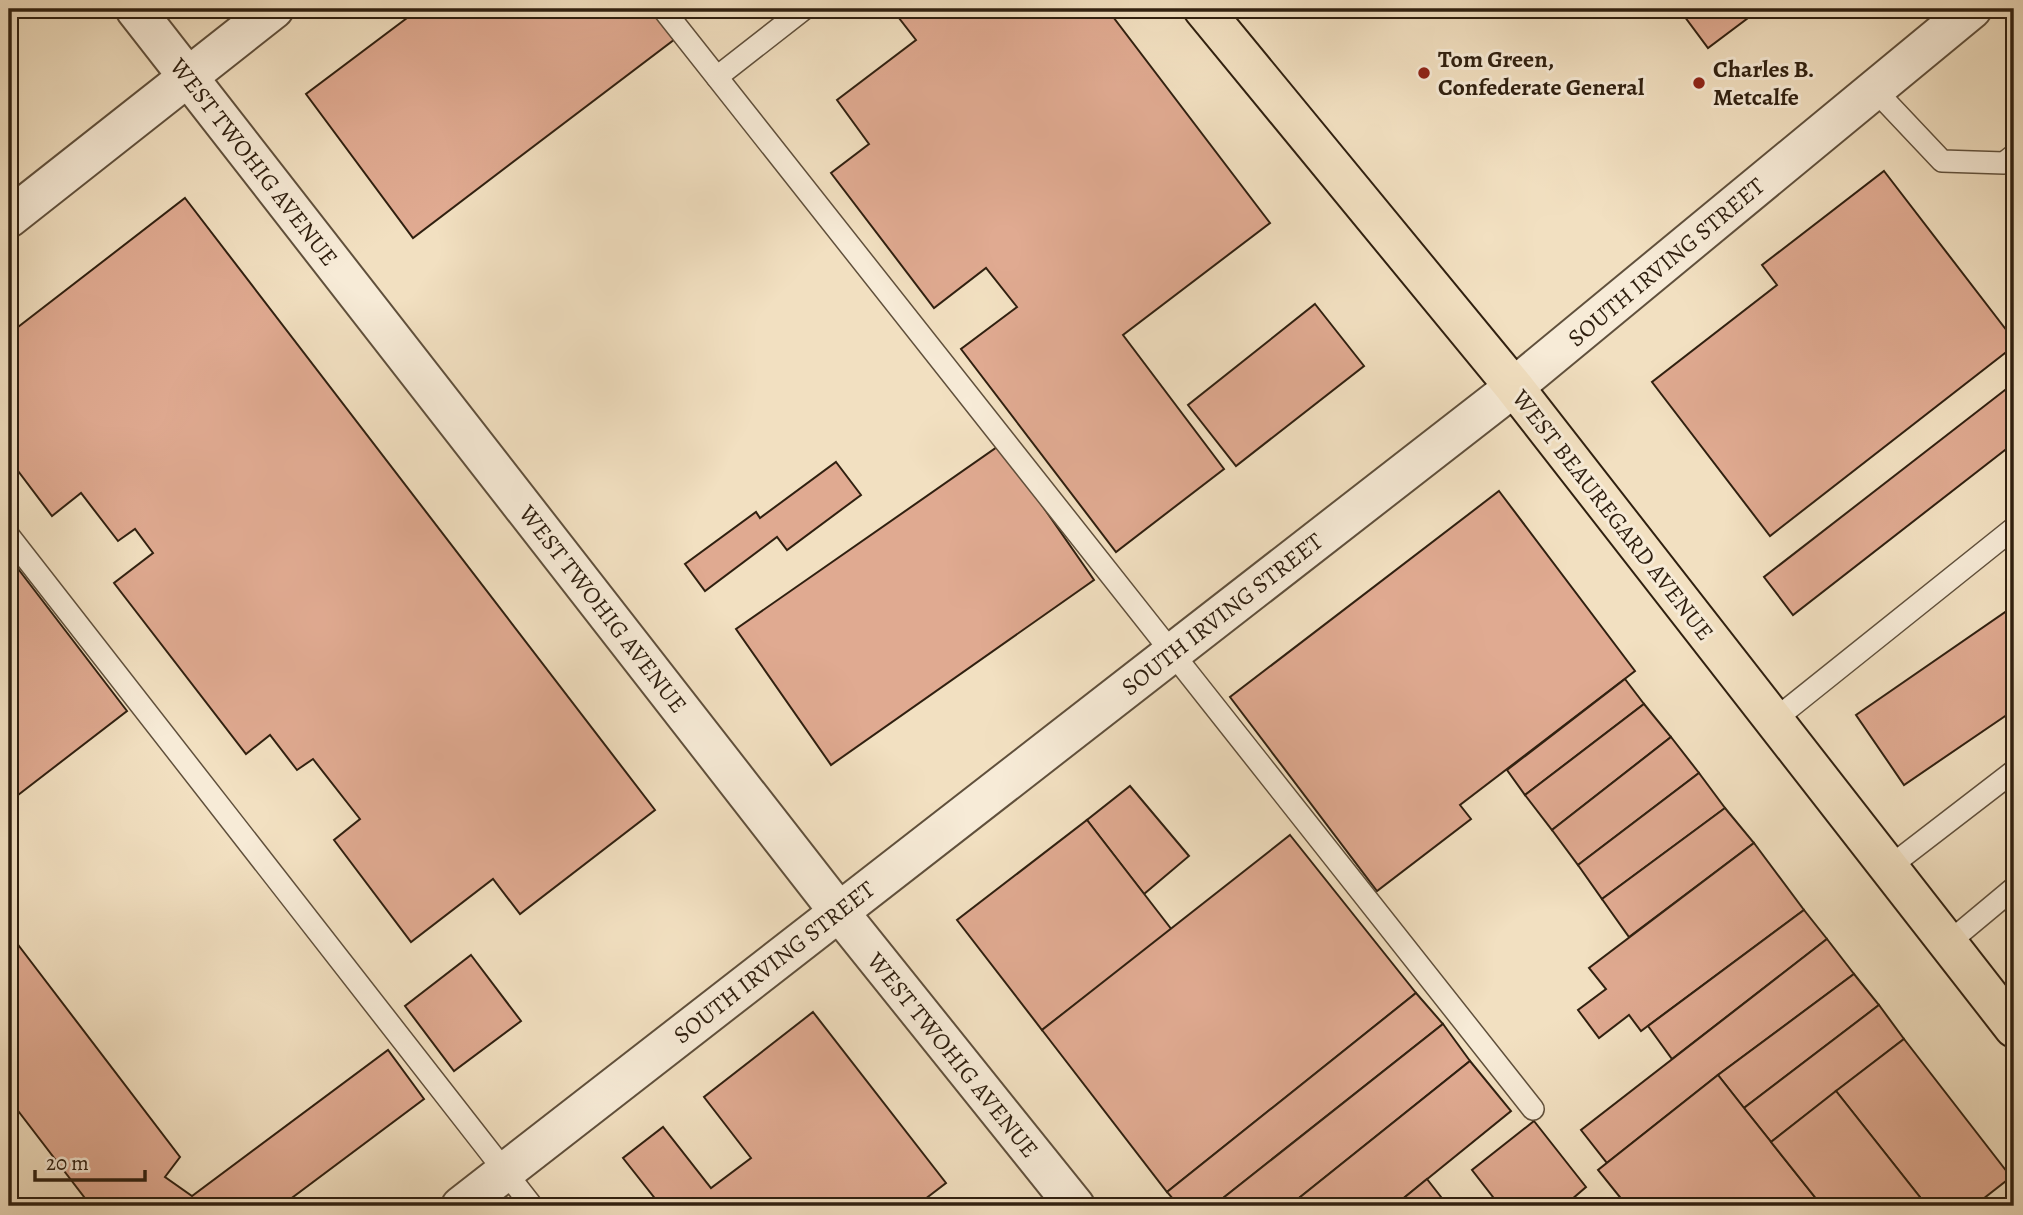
<svg xmlns="http://www.w3.org/2000/svg" width="2023" height="1215" font-family="Alegreya,serif">
	<style>
		.building { fill: #e0aa91; stroke: #302010; stroke-width: 2 }
		.lines { fill: none; stroke-linecap: round; stroke-linejoin: round }
		.lane-casing { stroke: #60503c; stroke-width: 24 }
		.street-casing { stroke: #60503c; stroke-width: 42 }
		.primary-casing { stroke: #302010; stroke-width: 42 }
		.lane { stroke: #f7ebd7; stroke-width: 21 }
		.street { stroke: #f7ebd7; stroke-width: 38 }
		.primary { stroke: #f2e0c1; stroke-width: 38 }
		.poi-dot { fill: #8f2418; stroke: #f7ebd7; stroke-width: 2.5 }
		.labels { text-anchor: middle; dominant-baseline: central; stroke-width: 6; stroke-linejoin: round; paint-order: stroke }
		.poi-label { font-size: 24px; font-weight: bold; fill: #302010; stroke: #f7ebd7; text-anchor: start }
		.street-label { font-size: 24px; fill: #302010; stroke: #f7ebd7 }
	</style>
	<rect width="100%" height="100%" fill="#f2e0c1"/>
	<filter id="stains"><feTurbulence type="fractalNoise" baseFrequency=".00286" numOctaves="4"/><feColorMatrix values="0 0 0 0 .2 0 0 0 0 .09 0 0 0 0 .02 0 0 0 .5 -.17"/></filter>
	<radialGradient id="worn" r=".72"><stop offset=".6" stop-color="#630" stop-opacity="0"/><stop offset="1" stop-color="#630" stop-opacity=".3"/></radialGradient>
	<g class="building">
		<path d="M419 9H652L675 39 413 238 306 94Z"/>
		<path d="M892 9H1107L1270 223 1123 335 1224 469 1116 552 961 349 1017 307 986 268 934 308 831 173 869 144 837 100 916 40Z"/>
		<path d="M1679 9H1760L1708 48Z"/>
		<path d="M1884 171 2014 340V346L1770 536 1652 382 1777 285 1762 265Z"/>
		<path d="M185 198 655 810 520 914 493 879 411 942 334 840 360 819 313 759 297 770 270 735 246 754 114 583 153 553 135 529 118 541 81 493 52 516 9 459V334Z"/>
		<path d="M1315 304 1364 366 1236 466 1188 405Z"/>
		<path d="M2014 383V443L1793 615 1764 577Z"/>
		<path d="M1000 445 1094 580 831 765 736 629Z"/>
		<path d="M836 462 861 495 787 550 777 537 705 591 685 564 756 512 760 518Z"/>
		<path d="M1499 491 1635 671 1460 805 1471 819 1377 891 1230 697Z"/>
		<path d="M9 557 127 711 9 802Z"/>
		<path d="M2014 606V710L1904 785 1856 715Z"/>
		<path d="M1625 679 1644 704 1525 795 1507 770Z"/>
		<path d="M1644 704 1671 737 1552 830 1525 795Z"/>
		<path d="M1671 737 1699 773 1578 865 1552 830Z"/>
		<path d="M1699 773 1725 808 1602 899 1578 865Z"/>
		<path d="M1130 786 1189 856 1144 894 1087 820Z"/>
		<path d="M1725 808 1754 843 1629 937 1602 899Z"/>
		<path d="M1087 820 1172 930 1042 1030 957 920Z"/>
		<path d="M1290 835 1416 993 1167 1192 1042 1030Z"/>
		<path d="M1754 843 1804 910 1641 1031 1629 1015 1599 1038 1578 1010 1606 989 1589 968Z"/>
		<path d="M1804 910 1827 939 1672 1059 1648 1026Z"/>
		<path d="M1827 939 1854 974 1718 1075 1607 1163 1581 1130Z"/>
		<path d="M19 946 180 1157 165 1177 192 1196 388 1050 424 1099 281 1206H91L9 1099V954Z"/>
		<path d="M471 955 521 1021 454 1071 405 1006Z"/>
		<path d="M1854 974 1879 1005 1744 1108 1718 1075Z"/>
		<path d="M1416 993 1443 1024 1213 1206H1179L1167 1192Z"/>
		<path d="M1879 1005 1904 1039 1771 1142 1744 1108Z"/>
		<path d="M813 1012 946 1183 916 1206H661L623 1158 663 1127 711 1188 751 1158 704 1097Z"/>
		<path d="M1443 1024 1470 1061 1289 1206H1213Z"/>
		<path d="M1904 1039 2011 1177 1974 1206H1927L1836 1091Z"/>
		<path d="M1470 1061 1511 1111 1394 1206H1289Z"/>
		<path d="M1718 1075 1744 1108 1822 1206H1714L1709 1200 1701 1206H1627L1598 1170Z"/>
		<path d="M1836 1091 1927 1206H1822L1771 1142Z"/>
		<path d="M1534 1121 1586 1187 1564 1206H1500L1472 1170Z"/>
		<path d="M1427 1179 1448 1206H1394Z"/>
	</g>
	<g class="lines">
		<defs>
			<g id="lane">
				<path d="M663 9 1533 1109"/>
				<path d="M717 77 804 9"/>
				<path d="M1874 89 1942 161 2004 163 2014 155"/>
				<path d="M9 536 532 1206"/>
				<path d="M1773 721 2014 528"/>
				<path d="M1888 868 2014 771"/>
				<path d="M1948 943 2014 888"/>
			</g>
			<g id="street">
				<path d="M135 9 839 912 1075 1206"/>
				<path d="M9 218 274 9"/>
				<path d="M461 1206 1514 387 1972 9"/>
			</g>
			<path id="primary" d="M1203 9 1514 387 2014 1028"/>
		</defs>
		<use href="#lane" class="lane-casing"/>
		<use href="#street" class="street-casing"/>
		<use href="#primary" class="primary-casing"/>
		<use href="#lane" class="lane"/>
		<use href="#street" class="street"/>
		<use href="#primary" class="primary"/>
	</g>
	<g class="poi-dot">
		<circle cx="1424" cy="73" r="7"/>
		<circle cx="1699" cy="83" r="7"/>
	</g>
	<g class="labels">
		<g class="poi-label">
			<text x="1438" y="59">Tom Green,<tspan x="1438" dy="28">Confederate General</tspan></text>
			<text x="1713" y="69">Charles B.<tspan x="1713" dy="28">Metcalfe</tspan></text>
		</g>
		<g class="street-label">
			<text transform="translate(254 162) rotate(52)">WEST TWOHIG AVENUE</text>
			<text transform="translate(1666 262) rotate(-40)">SOUTH IRVING STREET</text>
			<text transform="translate(1613 515) rotate(52)">WEST BEAUREGARD AVENUE</text>
			<text transform="translate(603 609) rotate(52)">WEST TWOHIG AVENUE</text>
			<text transform="translate(1222 614) rotate(-38)">SOUTH IRVING STREET</text>
			<text transform="translate(774 962) rotate(-38)">SOUTH IRVING STREET</text>
			<text transform="translate(953 1055) rotate(51)">WEST TWOHIG AVENUE</text>
		</g>
	</g>
	<rect width="2023" height="1215" fill="none" stroke="#f2e0c1" stroke-width="35"/>
	<rect x="10" y="10" width="2002" height="1194" fill="none" stroke="#302010" stroke-width="3.5"/>
	<rect x="18" y="18" width="1988" height="1180" fill="none" stroke="#302010" stroke-width="2"/>
	<path d="M35 1170v10h110v-10" fill="none" stroke="#302010" stroke-width="3.5"/>
	<text x="46" y="1170" font-size="21" fill="#302010" stroke="#f7ebd7" stroke-width="5" paint-order="stroke">20 m</text>
	<rect width="100%" height="100%" filter="url(#stains)"/>
	<rect width="100%" height="100%" fill="url(#worn)"/>
</svg>
